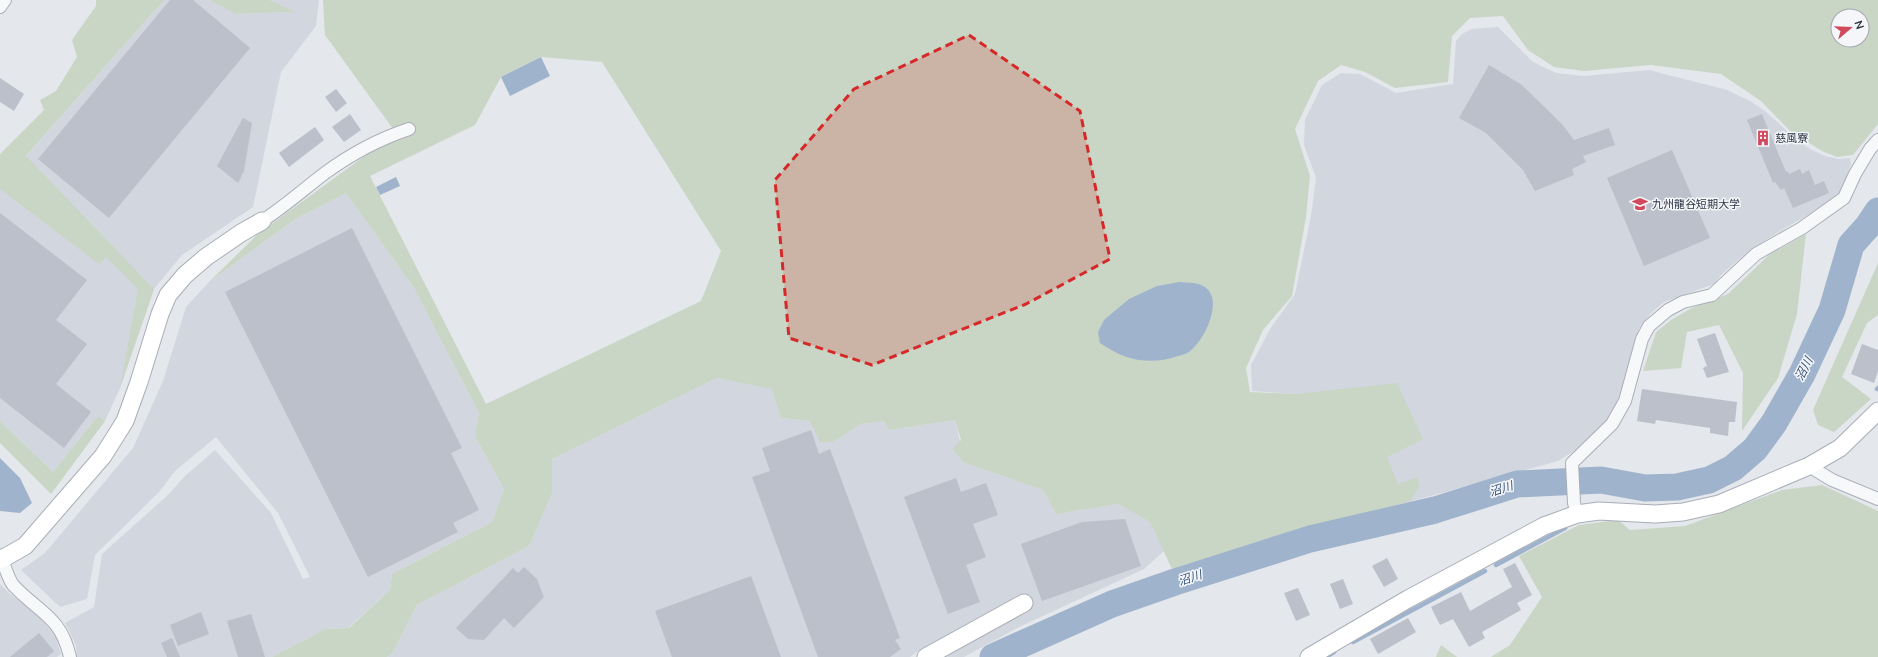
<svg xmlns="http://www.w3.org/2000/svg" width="1878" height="657" font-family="'Nunito Sans','Noto Sans JP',sans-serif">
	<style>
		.built { fill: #d2d6de }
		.green { fill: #c9d6c5; fill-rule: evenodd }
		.water { fill: #9fb4cc }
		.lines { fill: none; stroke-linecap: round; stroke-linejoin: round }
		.stream { stroke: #9fb4cc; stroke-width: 4.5 }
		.river { stroke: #9fb4cc; stroke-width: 27 }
		.building { fill: #bbc0ca }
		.street-casing { stroke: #a9aeb7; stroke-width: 14 }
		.secondary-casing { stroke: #a9aeb7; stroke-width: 19 }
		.street { stroke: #f7f8fa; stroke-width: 12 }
		.secondary { stroke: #fff; stroke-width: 17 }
		.marked { fill: #d62828; fill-opacity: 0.2; stroke: #d62828; stroke-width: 3; stroke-dasharray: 8 5; stroke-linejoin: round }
		.labels { text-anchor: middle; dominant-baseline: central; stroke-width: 3; stroke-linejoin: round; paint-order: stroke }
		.poi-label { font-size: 11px; fill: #2b3445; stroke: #f4f6f9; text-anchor: start }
		.water-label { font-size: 12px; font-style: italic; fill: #34527a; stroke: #f4f6f9 }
	</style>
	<rect width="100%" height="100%" fill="#e4e7ec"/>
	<g class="built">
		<path d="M164 0H209L235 14 294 12 270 0H319L316 26 281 72 253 207 182 255 154 289 120 388 105 421 98 416 53 472 0 421V186Z"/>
		<path d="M1498 27 1533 62 1556 73 1584 76 1649 70 1727 90 1750 101 1765 111 1797 140 1810 149 1825 156 1839 159 1850 158 1851 165 1839 194 1818 209 1780 231 1746 253 1721 275 1714 284 1664 302 1651 313 1639 328 1627 379 1616 409 1590 441 1558 461 1383 509 1354 522 1173 571 1164 551 1144 569 1017 628 964 657H927L918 651 910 657H387L393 652 417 605 529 546 552 494V459L717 378 773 389 781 418 810 421 833 442 861 424 884 421 889 430 955 420 965 463 1043 490 1056 514 1118 504 1150 522 1164 550 1297 394 1252 391 1251 365 1270 329 1295 294 1311 216 1316 178 1304 145 1305 120 1322 85 1341 73 1360 74 1396 93 1453 84 1456 41 1462 34 1472 29Z"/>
		<path d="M346 193 414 288 479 413 475 436 504 489 492 522 392 574 390 590 348 628 325 629 272 657H77L76 645 65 623 94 607 102 554 168 495 185 476 215 450 271 513 303 579 310 577 278 513 216 437 175 471 159 492 95 555 87 599 60 607 21 570 45 553 133 448 163 381 186 307 209 282 297 218Z"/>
		<path d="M0 584 10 594 39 616 56 638 61 654 57 657H0Z"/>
	</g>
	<g class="green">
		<path d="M96 0H164L26 156 154 289 120 388 138 289 106 257 99 264 0 189V154L44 110 40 100 56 91 77 57 72 40 96 6Z"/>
		<path d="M209 0H270L295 12 235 14Z"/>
		<path d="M323 0H1878V124L1853 155 1837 157 1822 151 1791 132 1761 101 1721 74 1651 65 1584 71 1554 67 1528 50 1503 16 1470 18 1452 36 1448 82 1395 88 1365 72 1341 65 1318 81 1295 129 1310 176 1306 217 1292 296 1263 330 1246 368 1250 392 1297 394 1397 383 1423 439 1387 457 1398 484 1417 477 1420 486 1410 501 1383 509 1354 522 1173 571 1150 522 1118 504 1056 514 1043 490 965 463 952 449 961 440 955 420 889 430 884 421 861 424 833 442H820L810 421 781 418 772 389 717 378 552 459V494L529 546 417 605 393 652 387 657H272L325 629 349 628 390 590 392 574 492 522 504 489 475 436 479 413 414 288 346 193 297 218 209 282 258 234 396 133 325 35ZM1838 16H1862V40H1838ZM541 57 602 62 721 251 701 301 486 404 370 176 475 125 501 77Z"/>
		<path d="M1806 234 1797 314 1778 378 1742 431 1743 373 1719 325 1687 332 1681 368 1643 371 1656 332 1671 320 1692 308 1728 294 1769 255Z"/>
		<path d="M1878 263V315L1867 323 1842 377 1871 399 1834 432 1818 425 1813 410Z"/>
		<path d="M98 416 105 421 51 494 0 443V421L53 472Z"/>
		<path d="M1822 485 1878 511V657H1491L1510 645 1542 597 1519 556 1579 525 1618 520 1630 530 1685 526 1782 490Z"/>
		<path d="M1441 645 1457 657H1436Z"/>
	</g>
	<g class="water">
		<path d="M541 57 550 76 510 96 501 77Z"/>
		<path d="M396 177 400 186 380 195 376 187Z"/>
		<path d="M1180 282C1186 283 1195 282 1201 285 1227 295 1205 341 1189 352 1186 354 1181 355 1178 356 1149 366 1124 360 1100 343L1098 332 1104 320 1129 299 1157 286Z"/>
		<path d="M0 458 20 478 32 503 20 513 0 511Z"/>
	</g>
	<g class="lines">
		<g class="stream">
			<path d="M1877 389 1878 388"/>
			<path d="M1496 565 1565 528"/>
			<path d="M1353 642 1485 571"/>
			<path d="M1326 657 1334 652"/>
		</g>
		<path class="river" d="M993 657 1112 604 1175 582 1310 539 1435 510 1517 484 1601 480 1645 488 1677 487 1709 480 1733 468 1755 449 1774 423 1802 374 1832 310 1851 245 1868 226 1878 211"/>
	</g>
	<g class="building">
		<path d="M170 0H193L250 48 109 218 38 159Z"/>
		<path d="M1489 65 1522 85 1562 124 1574 140 1609 128 1615 145 1583 156 1586 162 1572 169 1574 175 1535 191 1523 170 1486 133 1459 118Z"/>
		<path d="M0 78 24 94 14 111 0 102Z"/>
		<path d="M336 89 347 103 336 112 325 97Z"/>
		<path d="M350 114 361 130 344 142 332 127Z"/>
		<path d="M1762 114 1786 172 1788 171 1789 174 1800 169 1802 174 1809 170 1815 185 1824 181 1829 193 1793 208 1784 188 1781 190 1775 182 1773 183 1747 120Z"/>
		<path d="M243 118 252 123 244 171 238 183 217 166Z"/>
		<path d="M315 127 324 140 289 167 279 153Z"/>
		<path d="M1672 150 1710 238 1644 266 1607 178Z"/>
		<path d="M0 213 87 280 56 320 87 344 56 384 91 412 64 448 0 398Z"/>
		<path d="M352 228 462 448 451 453 479 510 453 523 458 532 368 577 225 292Z"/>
		<path d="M1715 333 1729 372 1707 378 1703 368 1707 366 1697 339Z"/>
		<path d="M1862 344 1878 350V371L1874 383 1851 374Z"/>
		<path d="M1642 389 1737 402 1735 422H1729L1728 436 1710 433V428L1656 420 1655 424 1637 421Z"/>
		<path d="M811 430 819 454 830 449 900 638 895 640 901 649 890 657H818L752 477 770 471 762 448Z"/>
		<path d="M956 478 961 492 986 483 998 515 973 524 986 557 966 565 980 602 948 614 904 497Z"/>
		<path d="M1125 519 1141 566 1042 601 1021 544 1082 522Z"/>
		<path d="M1387 558 1398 579 1384 587 1372 566Z"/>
		<path d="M1515 563 1532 595 1517 603 1521 610 1482 632 1485 638 1469 647 1453 619 1440 625 1431 607 1461 592 1470 611 1512 587 1503 569Z"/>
		<path d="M524 567 537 579 544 597 514 628 504 618 484 640 468 639 456 628 513 568 518 573Z"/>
		<path d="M751 576 781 657H672L655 611Z"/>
		<path d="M1343 579 1353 604 1340 609 1330 584Z"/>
		<path d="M1298 588 1310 615 1296 621 1284 593Z"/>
		<path d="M201 612 209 634 178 646 170 625Z"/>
		<path d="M251 614 265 657H238L227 621Z"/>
		<path d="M1408 618 1416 632 1378 654 1370 639Z"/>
		<path d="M39 633 54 651 47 657H10Z"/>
		<path d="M172 638 180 657H167L161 643Z"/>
	</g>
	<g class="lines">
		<defs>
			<g id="street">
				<path d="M0 7 5 0"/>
				<path d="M262 221C284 207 304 189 325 173 351 154 379 139 409 129"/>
				<path d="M1809 466 1832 480 1878 499"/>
				<path d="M1577 514 1574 503 1572 463 1612 424 1625 401 1642 339 1649 326 1668 310 1683 302 1712 295 1756 254 1802 228 1844 198 1855 174 1870 149 1878 140"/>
				<path d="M2 559C5 567 8 578 13 585 38 612 61 616 70 657"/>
			</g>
			<g id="secondary">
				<path d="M0 558 2 559 25 546 103 456 125 421 139 382 160 314 168 295 185 275 206 257 241 233 262 221"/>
				<path d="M926 657 1024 603"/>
				<path d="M1309 657 1408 599 1544 526 1577 514 1599 511 1655 514 1683 512 1719 504 1809 466 1840 448 1878 411"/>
			</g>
		</defs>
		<use href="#street" class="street-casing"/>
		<use href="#secondary" class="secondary-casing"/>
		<use href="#street" class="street"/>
		<use href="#secondary" class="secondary"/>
	</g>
	<path class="marked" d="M969 35 1080 111 1110 259 1026 304 872 365 789 338 775 180 854 89Z"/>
	<defs>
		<symbol id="building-bare" viewBox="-9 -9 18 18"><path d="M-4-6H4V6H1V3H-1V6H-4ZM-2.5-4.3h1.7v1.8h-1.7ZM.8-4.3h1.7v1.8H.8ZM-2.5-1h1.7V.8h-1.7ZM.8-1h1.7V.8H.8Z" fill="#d1495b" stroke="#f4f6f9" stroke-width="2.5" paint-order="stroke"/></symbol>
		<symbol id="university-bare" viewBox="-9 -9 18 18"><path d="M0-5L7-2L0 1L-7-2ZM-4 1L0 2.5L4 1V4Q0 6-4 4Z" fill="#d1495b" stroke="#f4f6f9" stroke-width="2.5" paint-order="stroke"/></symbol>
	</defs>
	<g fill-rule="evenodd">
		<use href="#building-bare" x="1752" y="127" width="22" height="22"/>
		<use href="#university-bare" x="1629" y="193" width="22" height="22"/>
	</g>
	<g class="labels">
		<g class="poi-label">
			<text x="1775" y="138">慈風寮</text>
			<text x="1652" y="204">九州龍谷短期大学</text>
		</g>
		<g class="water-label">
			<text transform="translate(1804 369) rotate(-63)">沼川</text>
			<text transform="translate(1501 489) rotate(-17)">沼川</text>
			<text transform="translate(1190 578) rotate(-18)">沼川</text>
		</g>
	</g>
	<g transform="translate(1850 28) rotate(71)"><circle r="19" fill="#f4f6f9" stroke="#a4a8b1"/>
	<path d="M0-3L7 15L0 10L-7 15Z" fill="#d1495b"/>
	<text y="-6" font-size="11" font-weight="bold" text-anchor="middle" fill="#2b3445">N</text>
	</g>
</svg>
